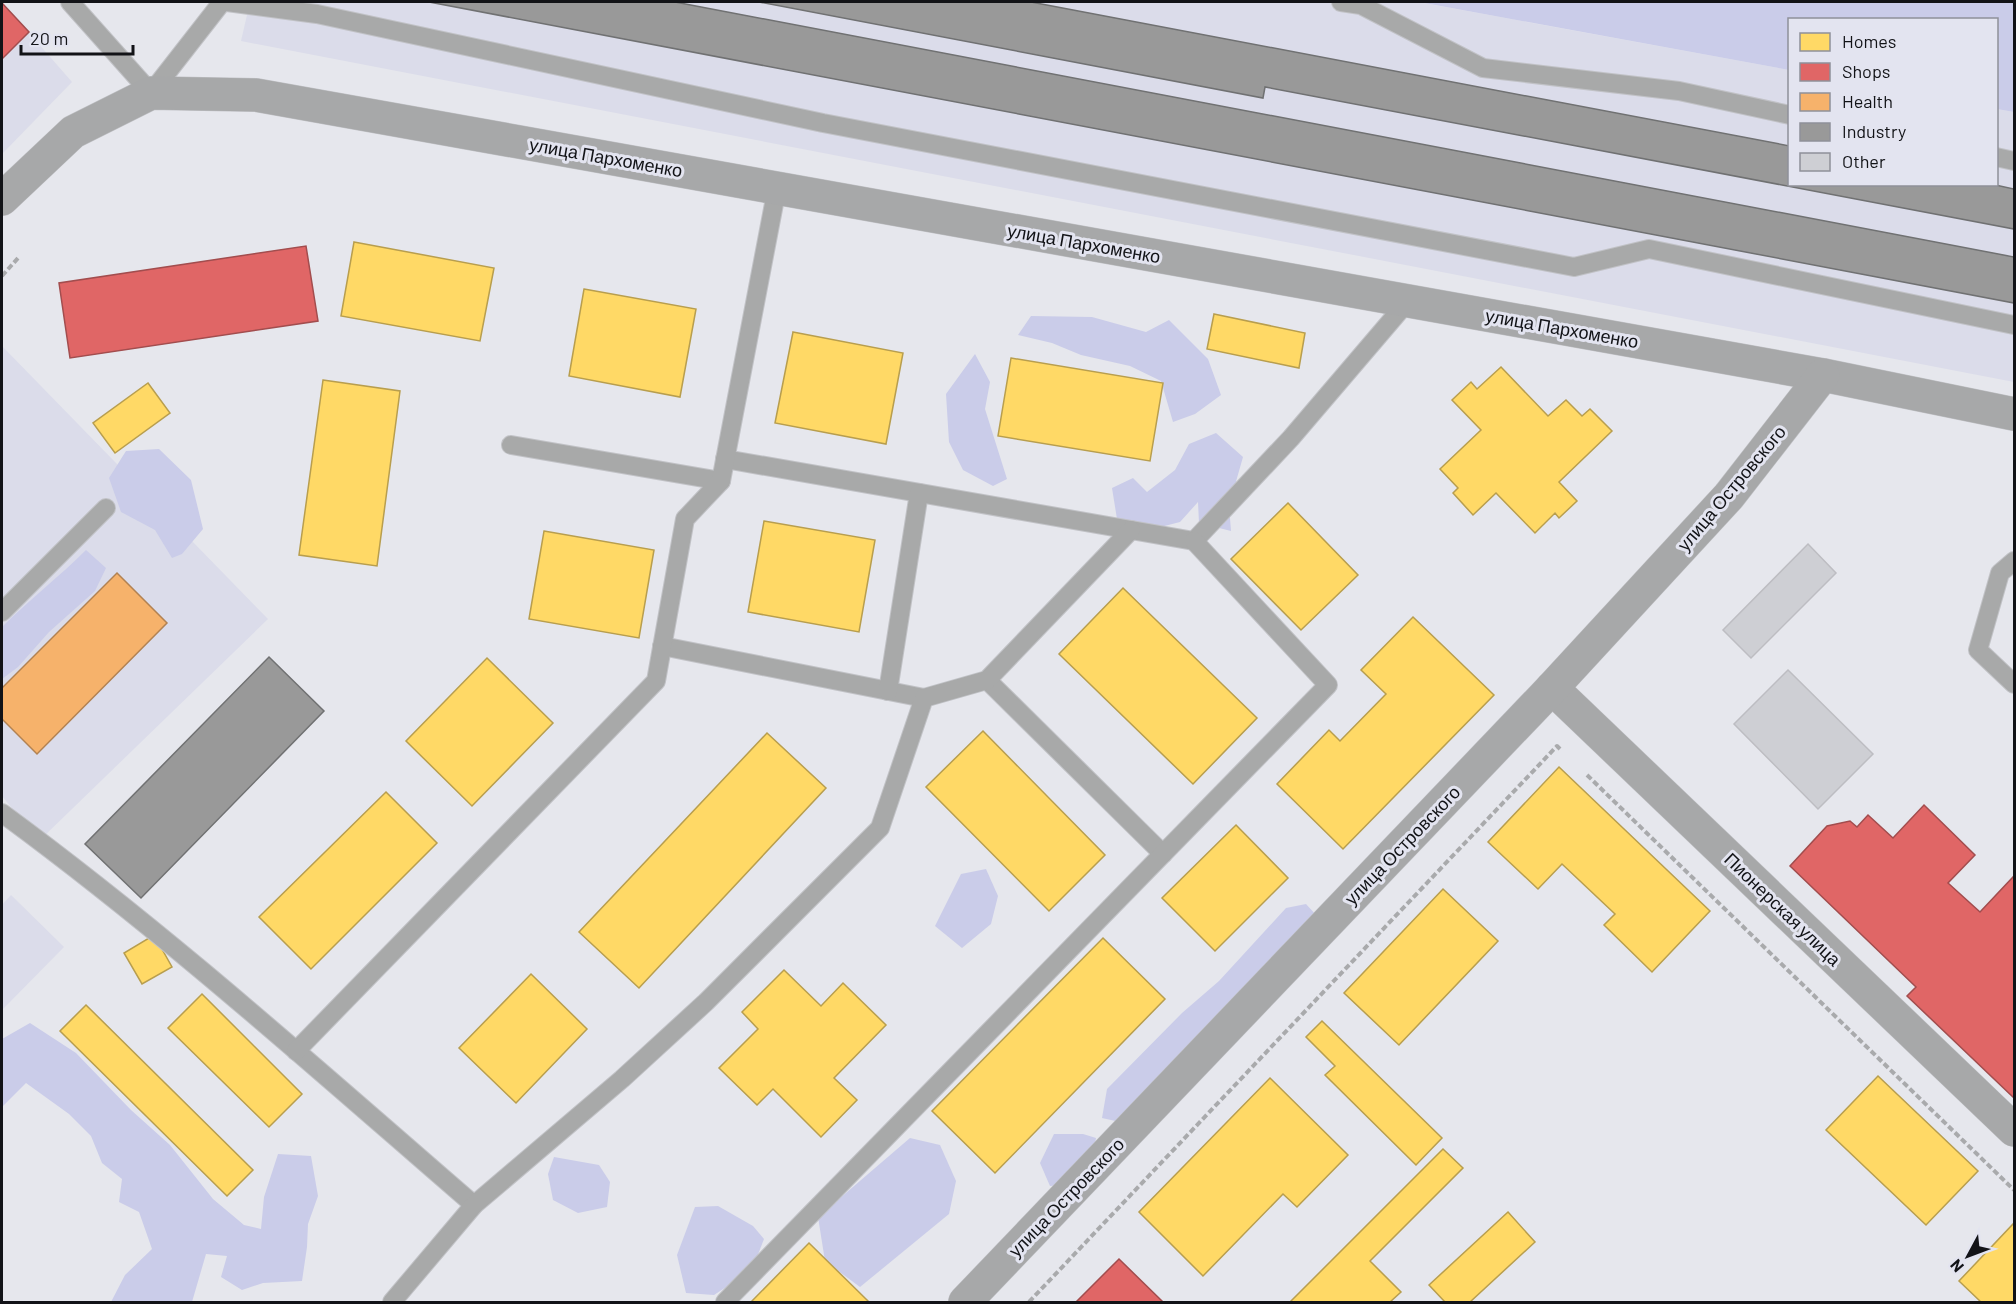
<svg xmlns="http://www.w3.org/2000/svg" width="2016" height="1304" font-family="Barlow,sans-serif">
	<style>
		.built { fill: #dbdcea }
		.green { fill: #cacce9 }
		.homes { fill: #ffd966; stroke: #b89e4e; stroke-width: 1.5 }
		.shops { fill: #e06666; stroke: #a24d4e; stroke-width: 1.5 }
		.health { fill: #f6b26b; stroke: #b28252; stroke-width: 1.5 }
		.industry { fill: #999; stroke: #707172; stroke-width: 1.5 }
		.building { fill: #cecfd4; stroke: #bdbdc2; stroke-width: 1.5 }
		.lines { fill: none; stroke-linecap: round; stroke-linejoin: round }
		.lane-casing { stroke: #c1c2c6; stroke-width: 20 }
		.secondary-casing { stroke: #c1c2c6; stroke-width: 34 }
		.path { stroke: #a9aaac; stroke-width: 4; stroke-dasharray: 6 3; stroke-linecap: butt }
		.lane { stroke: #a8a9a9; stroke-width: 18 }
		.secondary { stroke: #a7a8a9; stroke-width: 33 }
		.labels { text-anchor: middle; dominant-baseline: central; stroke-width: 6; stroke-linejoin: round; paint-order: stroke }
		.street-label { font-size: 18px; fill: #121317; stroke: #e3e4f0 }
	</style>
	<rect width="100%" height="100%" fill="#e6e7ed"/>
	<g class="built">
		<path d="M2 2 72 82 2 154Z"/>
		<path d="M250 2H1418L1789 70 1790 184H1996L1997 109 2014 112V382L241 41Z"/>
		<path d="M2 346 268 619 39 841 2 796Z"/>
		<path d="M11 895 64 947 2 1010V905Z"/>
	</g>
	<g class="green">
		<path d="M1419 2H2014V112L1997 109 1996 20H1790L1789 70Z"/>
		<path d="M1031 316 1092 317 1146 332 1169 320 1208 359 1221 395 1195 414 1173 422 1161 381 1130 366 1081 355 1052 343 1018 335Z"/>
		<path d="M975 354 990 382 985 409 1007 479 993 486 963 470 949 442 946 394Z"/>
		<path d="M1216 433 1243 457 1229 506 1231 531 1199 523 1198 502 1180 522 1149 530 1117 519 1112 488 1133 478 1147 492 1175 470 1189 444Z"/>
		<path d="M159 449 191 480 203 529 182 554 172 558 155 530 121 512 109 478 126 451Z"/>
		<path d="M86 550 106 568 95 591 49 632 18 667 2 679V627C29 600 59 577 86 550Z"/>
		<path d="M986 869 998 896 991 924 962 948 935 926 961 874Z"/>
		<path d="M1306 904 1317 916 1120 1122 1102 1118 1107 1089 1182 1013 1219 981 1286 908Z"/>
		<path d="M30 1023 76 1053 131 1110 170 1145 213 1199 244 1225 261 1229 264 1197 278 1154 311 1156 318 1196 308 1224 307 1247 302 1281 263 1283 242 1290 221 1277 227 1256 206 1254 192 1302H111L125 1275 152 1249 139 1212 119 1202 122 1179 102 1163 91 1136 69 1114 26 1083 2 1107V1039Z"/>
		<path d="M1054 1134H1083L1096 1138 1092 1161 1070 1184 1050 1186 1040 1163Z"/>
		<path d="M910 1138 940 1145 956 1181 949 1214 860 1287 825 1261 818 1217Z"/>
		<path d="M554 1157 599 1165 610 1182 607 1207 578 1213 553 1200 548 1174Z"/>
		<path d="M718 1206 753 1226 764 1239 752 1270 714 1295 686 1293 677 1255 695 1207Z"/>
	</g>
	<g class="homes">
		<path d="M354 242 494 268 480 341 341 316Z"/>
		<path d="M584 289 696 309 680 397 569 376Z"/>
		<path d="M1214 314 1305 333 1299 368 1207 349Z"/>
		<path d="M793 332 903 353 886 444 775 423Z"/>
		<path d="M1011 358 1163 383 1150 461 998 436Z"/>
		<path d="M1501 367 1548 416 1566 400 1582 416 1590 409 1612 431 1559 482 1577 501 1559 518 1555 513 1535 533 1496 493 1473 515 1453 493 1458 488 1440 469 1481 430 1452 400 1471 382 1477 389Z"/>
		<path d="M323 380 400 391 377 566 299 555Z"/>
		<path d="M148 383 170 413 115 453 93 423Z"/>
		<path d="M1288 503 1358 575 1301 630 1231 559Z"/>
		<path d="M764 521 875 540 859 632 748 612Z"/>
		<path d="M544 531 654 550 639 638 529 619Z"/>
		<path d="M1123 588 1257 718 1193 784 1059 654Z"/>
		<path d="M1413 617 1494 695 1343 849 1277 784 1329 730 1340 741 1386 694 1361 670Z"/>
		<path d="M487 658 553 723 472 806 406 741Z"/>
		<path d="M983 731 1105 855 1049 911 926 787Z"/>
		<path d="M767 733 826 788 639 988 579 932Z"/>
		<path d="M1559 767 1710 911 1652 972 1604 925 1615 914 1562 864 1538 889 1488 842Z"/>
		<path d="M386 792 437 843 311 969 259 917Z"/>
		<path d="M1236 825 1288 878 1215 951 1162 898Z"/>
		<path d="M1443 889 1498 941 1399 1045 1344 993Z"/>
		<path d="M154 935 172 967 142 984 124 953Z"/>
		<path d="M1103 938 1165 999 995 1173 932 1111Z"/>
		<path d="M784 970 821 1006 843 983 886 1025 834 1078 857 1100 821 1137 773 1089 757 1105 719 1068 758 1029 742 1012Z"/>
		<path d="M531 974 587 1029 516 1103 459 1048Z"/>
		<path d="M202 994 302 1094 269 1127 168 1028Z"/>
		<path d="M86 1005 253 1170 227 1196 60 1031Z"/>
		<path d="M1322 1021 1442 1138 1416 1165 1325 1075 1335 1066 1306 1037Z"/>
		<path d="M1878 1076 1978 1171 1926 1225 1826 1130Z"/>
		<path d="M1270 1078 1348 1155 1297 1207 1283 1194 1203 1276 1139 1212Z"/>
		<path d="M1443 1149 1463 1168 1370 1261 1401 1292 1390 1302H1290Z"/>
		<path d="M1508 1212 1535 1242 1470 1302H1445L1429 1285Z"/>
		<path d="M2014 1223V1302H1981L1959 1281Z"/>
		<path d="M809 1243 869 1302H751Z"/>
	</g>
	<g class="shops">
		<path d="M2 3 29 32 2 59Z"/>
		<path d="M306 246 318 321 70 358 59 283Z"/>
		<path d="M1924 805 1975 855 1948 883 1980 912 2014 876V1098L1907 996 1916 987 1790 866 1827 826 1850 821 1857 827 1868 815 1893 838Z"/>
		<path d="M1119 1259 1163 1302H1076Z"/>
	</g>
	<path class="health" d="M117 573 167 623 37 754 2 719V688Z"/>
	<g class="industry">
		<path d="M429 2H675L2014 257V303Z"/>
		<path d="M759 2H1031L1790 146V184H1991L2014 189V229L1265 87 1263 98Z"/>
		<path d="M269 657 324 711 141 898 85 844Z"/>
	</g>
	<g class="building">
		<path d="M1808 544 1836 573 1751 658 1723 630Z"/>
		<path d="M1788 670 1873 754 1818 809 1734 724Z"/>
	</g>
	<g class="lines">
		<defs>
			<g id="lane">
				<path d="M70 2 151 93 222 2"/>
				<path d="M227 2 317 14 823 123 1574 267 1649 249 2014 325"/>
				<path d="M1341 2 1361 5 1483 68 1679 91 1790 115"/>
				<path d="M1996 157 2014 161"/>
				<path d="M511 445 721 481"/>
				<path d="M725 459 1194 541 1291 438 1408 301"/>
				<path d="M2014 561 2000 573 1978 650 2014 684"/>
				<path d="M2 612 106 508"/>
				<path d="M662 646 924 698"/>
				<path d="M987 680 1163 854"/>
				<path d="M888 691 919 493"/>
				<path d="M2 813C167 934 319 1071 474 1205"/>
				<path d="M296 1051 656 681 685 519 721 481 777 188"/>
				<path d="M392 1302 474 1205 622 1079 706 1002 880 828 924 698 987 680 1131 530"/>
				<path d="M725 1302 1328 685 1194 541"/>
			</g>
			<g id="secondary">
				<path d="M2 199 73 132 151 93 256 95 1823 375 2014 414"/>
				<path d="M1552 688 2014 1130"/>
				<path d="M965 1302 1552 688 1729 496 1823 375"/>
			</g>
		</defs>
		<use href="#lane" class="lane-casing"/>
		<use href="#secondary" class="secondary-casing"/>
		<g class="path">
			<path d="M2 276 18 258"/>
			<path d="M1587 775 2014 1190"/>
			<path d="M1029 1302 1557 746 1560 749"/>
		</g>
		<use href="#lane" class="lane"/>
		<use href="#secondary" class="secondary"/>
	</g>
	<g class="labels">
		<g class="street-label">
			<text transform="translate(606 157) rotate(10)">улица Пархоменко</text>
			<text transform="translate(1084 243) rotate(10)">улица Пархоменко</text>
			<text transform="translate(1562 328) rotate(10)">улица Пархоменко</text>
			<text transform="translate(1731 488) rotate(-50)">улица Островского</text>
			<text transform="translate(1402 845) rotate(-46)">улица Островского</text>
			<text transform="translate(1783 909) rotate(44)">Пионерская улица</text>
			<text transform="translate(1066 1197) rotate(-46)">улица Островского</text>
		</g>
	</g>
	<rect width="2016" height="1304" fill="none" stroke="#121317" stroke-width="6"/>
	<rect x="1788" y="18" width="210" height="168" fill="#e3e4f0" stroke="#8f9099" stroke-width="1.5"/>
	<rect x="1800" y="33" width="30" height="18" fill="#ffd966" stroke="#8f9099" stroke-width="1.5"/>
	<text x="1842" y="48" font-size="18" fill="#121317">Homes</text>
	<rect x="1800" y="63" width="30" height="18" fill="#e06666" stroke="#8f9099" stroke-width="1.5"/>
	<text x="1842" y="78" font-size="18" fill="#121317">Shops</text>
	<rect x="1800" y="93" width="30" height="18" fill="#f6b26b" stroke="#8f9099" stroke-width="1.5"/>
	<text x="1842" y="108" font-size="18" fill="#121317">Health</text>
	<rect x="1800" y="123" width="30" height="18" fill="#999999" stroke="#8f9099" stroke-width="1.5"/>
	<text x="1842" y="138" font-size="18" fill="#121317">Industry</text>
	<rect x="1800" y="153" width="30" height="18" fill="#cecfd4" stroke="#8f9099" stroke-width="1.5"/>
	<text x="1842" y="168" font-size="18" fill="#121317">Other</text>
	<g transform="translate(1968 1256) rotate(229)" stroke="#e3e4f0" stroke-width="4.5" paint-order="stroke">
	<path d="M0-4.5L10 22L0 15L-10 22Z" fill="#121317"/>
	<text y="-9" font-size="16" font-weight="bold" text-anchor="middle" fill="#121317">N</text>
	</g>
	<path d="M21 45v9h112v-9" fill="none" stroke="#121317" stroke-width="3"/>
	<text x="30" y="45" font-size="18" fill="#121317" stroke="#e3e4f0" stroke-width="4.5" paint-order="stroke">20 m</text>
</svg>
